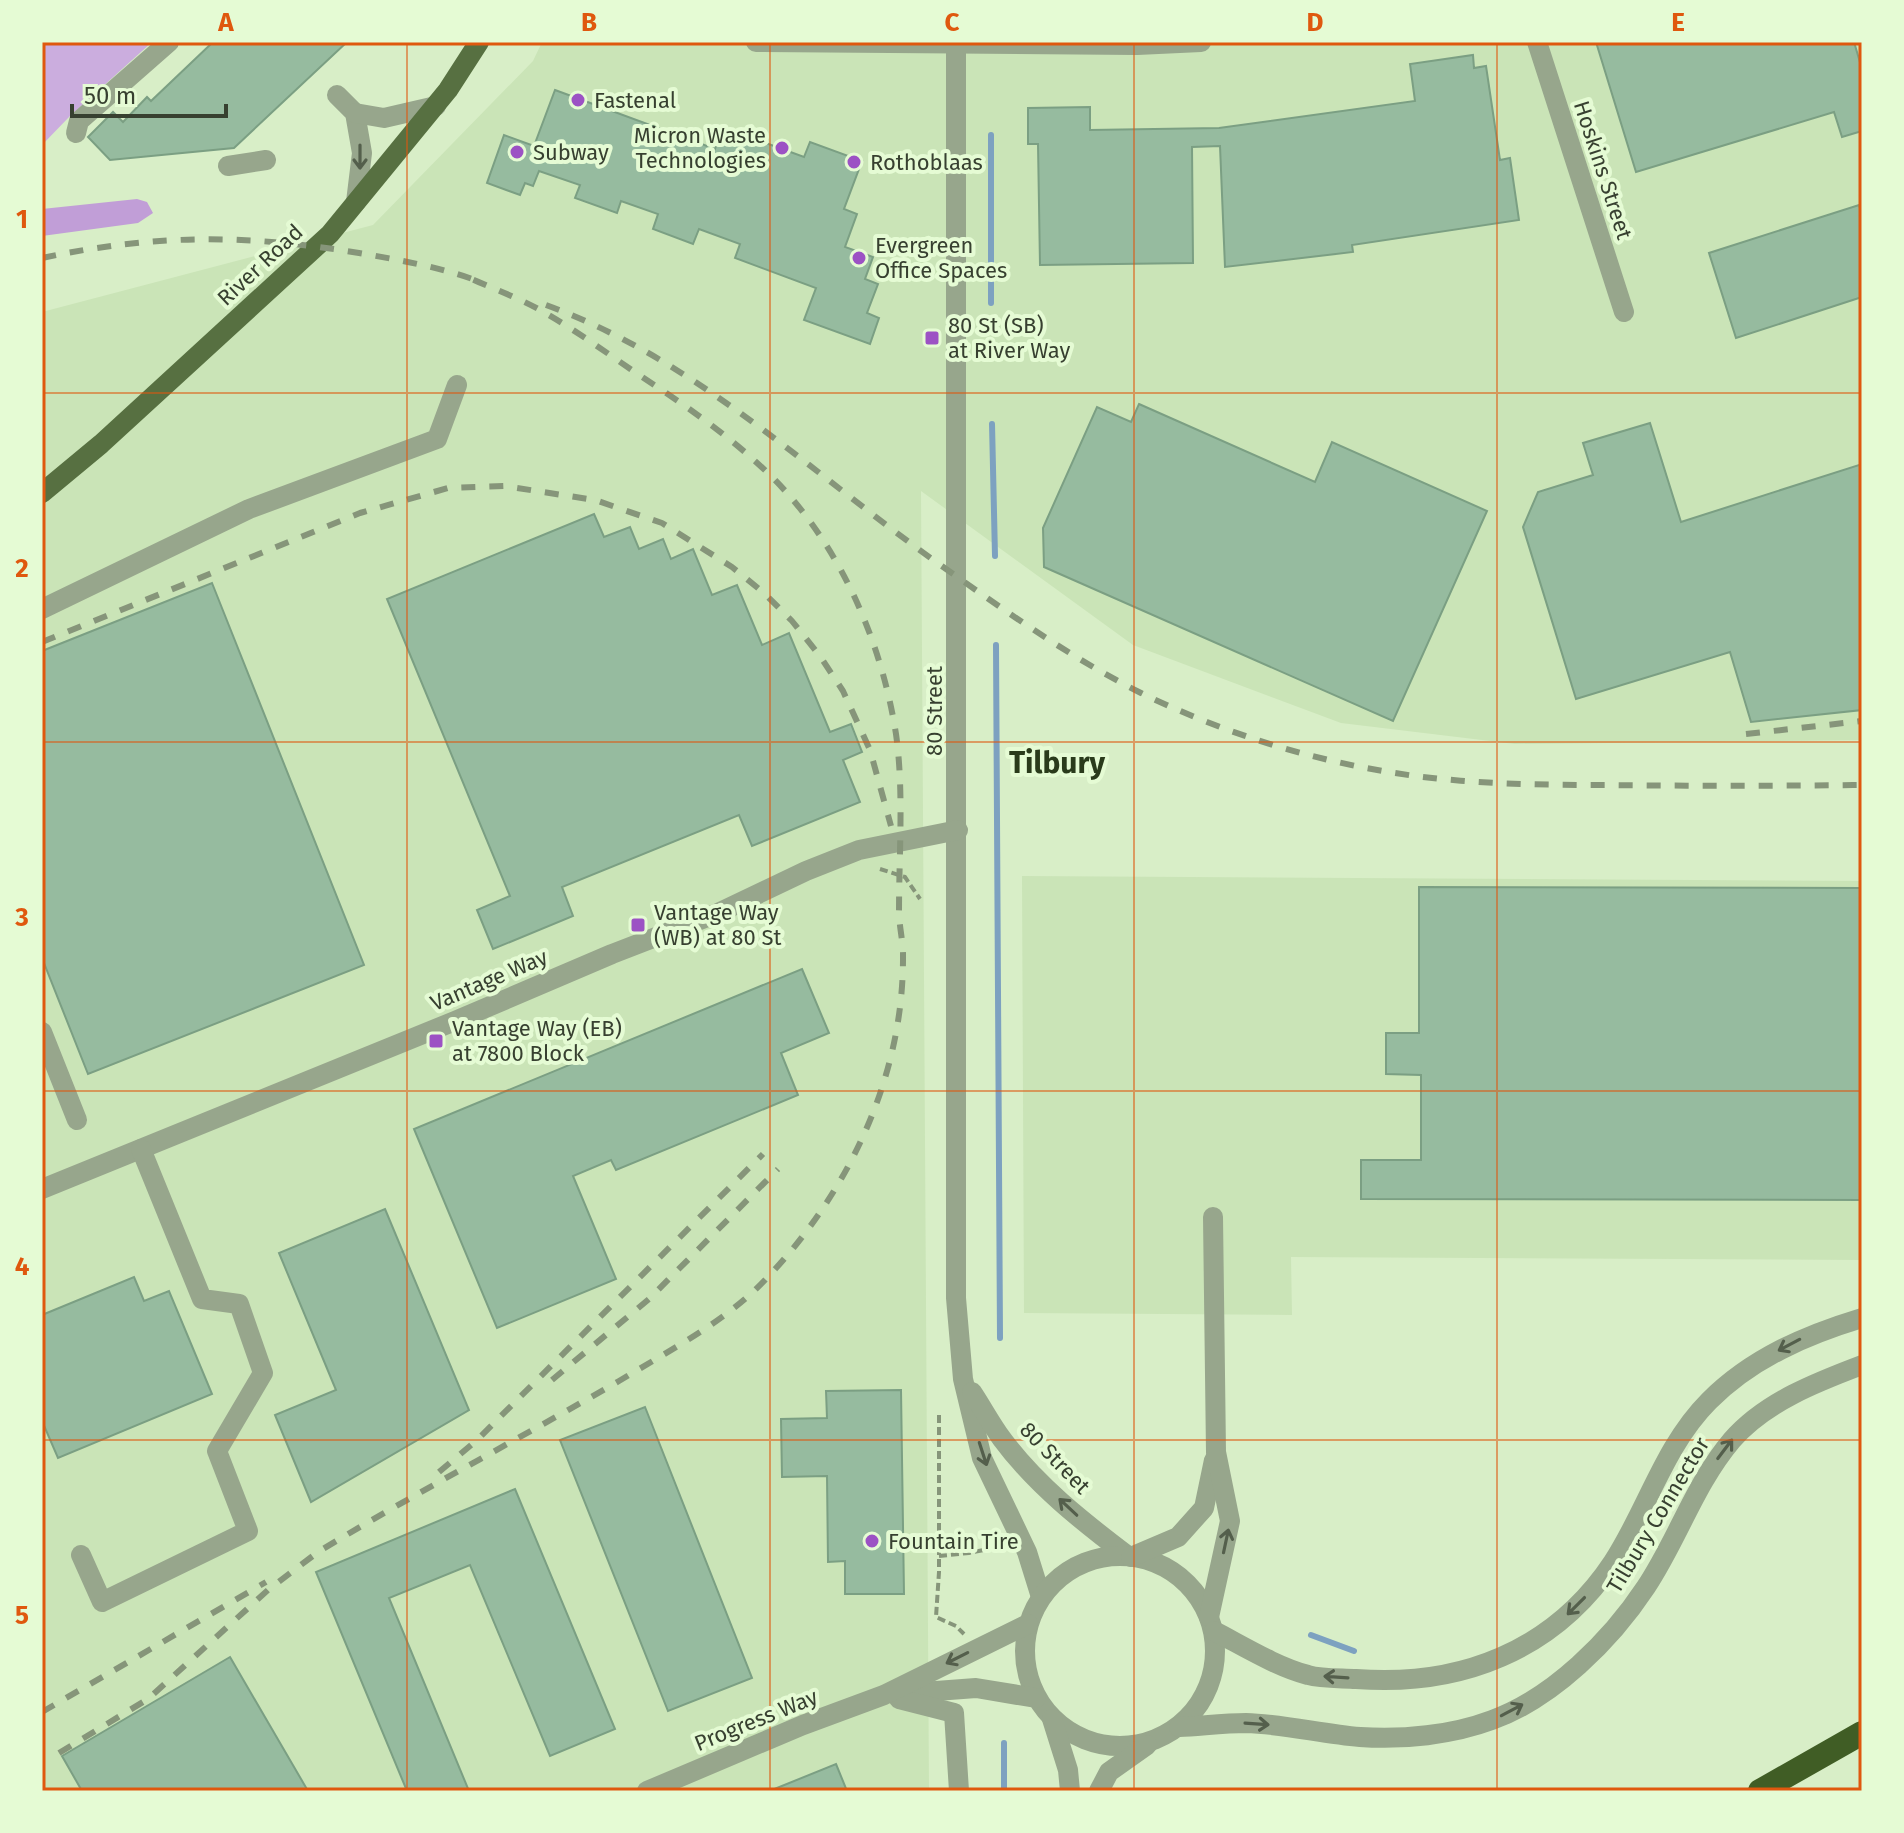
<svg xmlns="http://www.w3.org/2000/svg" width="1904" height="1833" font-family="'Fira Sans',sans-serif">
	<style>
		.built { fill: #cae4b7 }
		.green { fill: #cbadde }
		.forest { fill: #c19ed7 }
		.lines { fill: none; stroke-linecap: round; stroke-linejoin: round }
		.stream { stroke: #7da1c0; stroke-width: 6 }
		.building { fill: #96bb9f; stroke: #7b9f83; stroke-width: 2 }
		.path { stroke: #86957a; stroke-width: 4; stroke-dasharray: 8 4; stroke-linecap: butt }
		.minor { stroke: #97a68c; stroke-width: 20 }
		.major { stroke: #577041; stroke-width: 20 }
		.highway { stroke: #405d25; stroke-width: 24 }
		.rail { stroke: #86957a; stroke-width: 6; stroke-dasharray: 14 14; stroke-linecap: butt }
		.oneway { stroke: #545f4c }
		.grid { fill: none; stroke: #df580e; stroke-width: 2; stroke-opacity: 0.55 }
		.poi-dot { fill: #9c52c4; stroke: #e5fbd4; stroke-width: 3 }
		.labels { text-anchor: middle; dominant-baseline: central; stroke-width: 8; stroke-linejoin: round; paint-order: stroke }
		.poi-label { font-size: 22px; fill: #374030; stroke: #e5fbd4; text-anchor: start }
		.street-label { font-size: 22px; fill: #374030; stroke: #e5fbd4 }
		.district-label { font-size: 30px; font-weight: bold; fill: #2a3b1b; stroke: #e5fbd4 }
		.neatline { fill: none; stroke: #df580e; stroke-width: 3 }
		.grid-label { font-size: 26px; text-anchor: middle; font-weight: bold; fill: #df580e }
	</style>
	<rect width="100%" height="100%" fill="#d8eec7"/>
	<g class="built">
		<path d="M542 42H1862V740L1515 744 1341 723 1133 645 921 491 929 1791H42V312L373 225 533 61Z"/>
		<path d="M1022 876 1862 881V1260L1291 1257 1292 1315 1024 1313Z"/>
	</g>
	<path class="green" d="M42 42H152L70 116 42 145Z"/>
	<path class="forest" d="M137 199 147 202 153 213 138 223 42 236V209Z"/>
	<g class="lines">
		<g class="stream">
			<path d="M991 135V303"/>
			<path d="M992 424 995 556"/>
			<path d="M996 645 1000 1338"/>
			<path d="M1311 1635 1354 1651"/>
			<path d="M1004 1743V1791"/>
		</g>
	</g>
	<g class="building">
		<path d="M213 42H347L234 148 110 160 88 137 113 112 123 122 147 97 151 101Z"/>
		<path d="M1596 42H1854L1862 69V131L1842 137 1834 112 1636 172Z"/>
		<path d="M1473 55 1474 68 1486 66 1500 160 1510 158 1519 220 1352 245 1353 252 1225 267 1220 146 1192 147 1193 263 1040 265 1038 144H1028V108L1090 107V130L1219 128 1415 101 1410 64Z"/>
		<path d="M555 90 715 149 722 127 804 157 810 142 862 161 844 209 857 214 845 247 873 257 865 279 878 284 867 313 879 318 870 344 804 320 816 288 735 258 740 244 699 229 693 244 653 229 658 214 621 201 617 213 575 198 580 185 539 171 533 186 525 183 520 195 487 183 504 135 534 146Z"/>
		<path d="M1859 205 1862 215V297L1736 338 1709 253Z"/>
		<path d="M1139 404 1315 482 1332 442 1487 511 1393 721 1044 567 1043 528 1097 407 1131 422Z"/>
		<path d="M1650 423 1681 522 1862 464V710L1751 722 1730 652 1576 699 1523 527 1538 492 1593 475 1583 443Z"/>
		<path d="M594 514 604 537 630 527 639 549 663 539 671 559 693 549 712 595 737 585 762 645 789 633 830 732 851 724 862 752 843 760 860 802 752 846 739 815 562 887 573 916 493 949 477 910 510 896 387 599Z"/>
		<path d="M212 583 364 965 88 1074 42 958V651Z"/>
		<path d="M1419 887 1862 888V1200L1361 1199V1160H1421V1075L1386 1074V1033H1419Z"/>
		<path d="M802 969 829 1033 781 1053 798 1095 616 1170 611 1160 573 1176 616 1279 497 1328 414 1129Z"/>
		<path d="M385 1209 469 1410 311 1502 275 1415 336 1390 279 1253Z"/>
		<path d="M134 1277 144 1301 169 1291 212 1394 58 1458 42 1421V1315Z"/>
		<path d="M901 1390 904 1594H845V1561L828 1562 827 1476 782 1477 781 1419 827 1418 826 1391Z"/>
		<path d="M645 1407 752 1678 668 1711 560 1440Z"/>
		<path d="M515 1489 615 1729 550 1756 470 1565 389 1598 469 1791H407L316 1572Z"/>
		<path d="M230 1657 308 1791H82L62 1756Z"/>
		<path d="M836 1764 847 1791H772V1790Z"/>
	</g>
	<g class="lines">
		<g class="path">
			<path d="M880 869 905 877 920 899"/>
			<path d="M939 1415V1572L936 1617 956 1626 964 1634"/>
			<path d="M939 1556 969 1553 1003 1546"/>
		</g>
		<g class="minor">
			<path d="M756 42 1137 45 1201 42"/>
			<path d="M956 42V1298L963 1379 982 1458 1027 1552 1041 1597"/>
			<path d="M1537 42 1624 312"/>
			<path d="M337 95 355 113 362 153 356 202"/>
			<path d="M355 113 384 118 436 106"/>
			<path d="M76 133 79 121 169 42"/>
			<path d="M228 166 266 160"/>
			<path d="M42 609 249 509 437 439 457 385"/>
			<path d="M42 1032 77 1120"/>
			<path d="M42 1189 455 1021 612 954 718 913 806 871 859 850 958 830"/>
			<path d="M972 1392C982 1407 991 1424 1002 1439 1036 1485 1083 1522 1128 1556"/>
			<path d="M81 1555 102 1602 248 1531 217 1451 263 1373 239 1304 202 1299 141 1149"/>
			<circle cx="1120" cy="1651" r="95"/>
			<path d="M1131 1557 1178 1537 1204 1508 1214 1460"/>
			<path d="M1209 1617 1230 1521 1216 1452 1213 1217"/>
			<path d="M1214 1631C1243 1646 1277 1667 1308 1675 1322 1679 1341 1678 1356 1679 1460 1687 1554 1651 1613 1562 1647 1510 1664 1446 1709 1401 1752 1358 1806 1335 1862 1318"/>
			<path d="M896 1694 976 1688 1036 1698"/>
			<path d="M899 1699 954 1713 959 1791"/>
			<path d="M1052 1719 1068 1770 1070 1791"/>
			<path d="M1179 1727C1201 1726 1224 1723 1246 1723 1284 1724 1322 1734 1360 1737 1403 1740 1452 1735 1492 1720 1553 1698 1611 1640 1646 1587 1678 1539 1694 1485 1732 1440 1765 1402 1817 1382 1862 1365"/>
			<path d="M647 1791 803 1725 884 1695 1028 1624"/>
			<path d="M1099 1791 1109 1772 1147 1745"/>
		</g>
		<path class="major" d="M42 493 101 444 330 234 448 90 479 42"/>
		<path class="highway" d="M1760 1791 1862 1733"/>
		<g class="rail">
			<path d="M42 258C155 234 245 234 359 253 399 260 440 267 478 281"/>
			<path d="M546 305C697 360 810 472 939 564 1004 610 1069 657 1141 693 1217 730 1300 757 1383 771 1457 784 1532 785 1607 785 1692 786 1777 786 1862 785"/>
			<path d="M42 642 360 513 448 488 504 486 595 500 662 523 732 567 764 593 792 621 820 656 843 691 870 750 891 826"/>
			<path d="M1746 734 1862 721"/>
			<path d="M552 1380 649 1299 778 1169"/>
			<path d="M439 1472 477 1440 763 1154"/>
			<path d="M42 1712 266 1582"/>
			<path d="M59 1753 148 1699 268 1590 318 1552C417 1492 519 1439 619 1381 667 1352 726 1321 764 1281 848 1194 904 1077 903 955 903 940 899 926 899 911 899 853 904 791 896 734 881 639 839 543 770 475 730 436 682 403 636 373 607 353 578 332 547 314 522 299 494 289 467 277"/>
		</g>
	</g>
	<defs><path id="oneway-shaft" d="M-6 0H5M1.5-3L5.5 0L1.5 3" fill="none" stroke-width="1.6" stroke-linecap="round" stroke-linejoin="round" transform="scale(2)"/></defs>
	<g class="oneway">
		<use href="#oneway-shaft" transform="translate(360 157) rotate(90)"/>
		<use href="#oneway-shaft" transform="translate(1789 1345) rotate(152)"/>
		<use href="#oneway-shaft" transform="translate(1725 1449) rotate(-53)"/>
		<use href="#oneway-shaft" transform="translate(983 1454) rotate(72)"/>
		<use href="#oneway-shaft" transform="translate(1068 1507) rotate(-137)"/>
		<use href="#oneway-shaft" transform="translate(1226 1541) rotate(-78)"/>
		<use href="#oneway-shaft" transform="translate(1576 1606) rotate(135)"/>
		<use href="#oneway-shaft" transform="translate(957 1658) rotate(153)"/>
		<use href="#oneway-shaft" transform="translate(1336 1677) rotate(-176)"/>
		<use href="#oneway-shaft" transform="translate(1512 1710) rotate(-28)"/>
		<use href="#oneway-shaft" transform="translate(1257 1724) rotate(4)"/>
	</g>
	<path class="grid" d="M407 42V1791M770 42V1791M1134 42V1791M1497 42V1791M42 393H1862M42 742H1862M42 1091H1862M42 1440H1862"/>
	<g class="poi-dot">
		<circle cx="578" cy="100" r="8"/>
		<circle cx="782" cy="148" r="8"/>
		<circle cx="517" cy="152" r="8"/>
		<circle cx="854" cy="162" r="8"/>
		<circle cx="859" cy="258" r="8"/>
		<rect x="924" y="330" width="16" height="16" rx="4"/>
		<rect x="630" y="917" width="16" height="16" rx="4"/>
		<rect x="428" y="1033" width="16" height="16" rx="4"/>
		<circle cx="872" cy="1541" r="8"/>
	</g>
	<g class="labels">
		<g class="poi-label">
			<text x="594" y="100">Fastenal</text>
			<text x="766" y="135" text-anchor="end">Micron Waste<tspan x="766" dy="25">Technologies</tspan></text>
			<text x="533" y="152">Subway</text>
			<text x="870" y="162">Rothoblaas</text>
			<text x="875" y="245">Evergreen<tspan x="875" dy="25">Office Spaces</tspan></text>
			<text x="948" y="325">80 St (SB)<tspan x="948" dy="25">at River Way</tspan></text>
			<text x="654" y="912">Vantage Way<tspan x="654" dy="25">(WB) at 80 St</tspan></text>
			<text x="452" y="1028">Vantage Way (EB)<tspan x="452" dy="25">at 7800 Block</tspan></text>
			<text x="888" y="1541">Fountain Tire</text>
		</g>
		<g class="street-label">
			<text transform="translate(1603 170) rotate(72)">Hoskins Street</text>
			<text transform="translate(260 265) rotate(-43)">River Road</text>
			<text transform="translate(934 711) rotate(-90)">80 Street</text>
			<text transform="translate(489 980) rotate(-23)">Vantage Way</text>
			<text transform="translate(1055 1458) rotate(46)">80 Street</text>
			<text transform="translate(1658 1515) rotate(-59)">Tilbury Connector</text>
			<text transform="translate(756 1720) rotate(-22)">Progress Way</text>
		</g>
		<g class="district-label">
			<text x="1057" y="763">Tilbury</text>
		</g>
	</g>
	<rect width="1904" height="1833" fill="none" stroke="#e5fbd4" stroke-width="88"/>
	<path d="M72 104v12h154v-12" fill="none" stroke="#374030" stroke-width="4"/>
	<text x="84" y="104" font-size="24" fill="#374030" stroke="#e5fbd4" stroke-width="6" paint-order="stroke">50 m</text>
	<rect x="44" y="44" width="1816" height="1745" class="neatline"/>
	<g class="grid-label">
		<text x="226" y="31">A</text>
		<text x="589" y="31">B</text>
		<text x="952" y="31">C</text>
		<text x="1315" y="31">D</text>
		<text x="1678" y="31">E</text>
		<text x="22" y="228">1</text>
		<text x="22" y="577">2</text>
		<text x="22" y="926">3</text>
		<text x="22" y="1275">4</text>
		<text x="22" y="1624">5</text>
	</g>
</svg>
